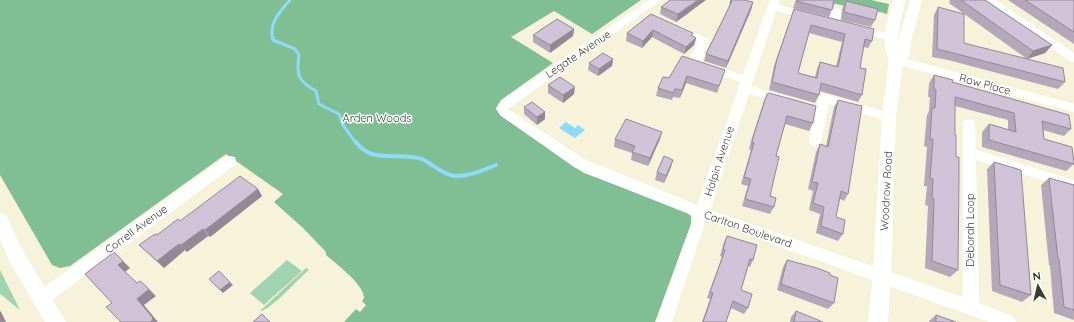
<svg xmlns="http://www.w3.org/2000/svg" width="1074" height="322" font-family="Quicksand,sans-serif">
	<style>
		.green { fill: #a0d3af }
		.forest { fill: #80be93 }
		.water { fill: #8ddafb }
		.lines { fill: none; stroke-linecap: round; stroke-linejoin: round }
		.stream-far1 { stroke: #8ddafb; stroke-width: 3 }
		.stream { stroke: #8ddafb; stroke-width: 4 }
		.minor { fill: #fff; fill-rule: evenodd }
		.tertiary { fill: #fff; fill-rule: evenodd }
		.wall { fill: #b3a7b9; fill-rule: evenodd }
		.shaded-wall { fill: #928896 }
		.building { fill: #d0c2d7; stroke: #928896; fill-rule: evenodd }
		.labels { text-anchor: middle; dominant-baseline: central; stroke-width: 3; stroke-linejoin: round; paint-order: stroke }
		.street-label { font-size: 11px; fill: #3d3b31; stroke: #fff }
		.park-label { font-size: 11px; fill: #0d3d21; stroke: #fff }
	</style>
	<rect width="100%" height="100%" fill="#f7f3da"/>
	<g class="green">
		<path d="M287 260 302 271 264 305 250 293Z"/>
		<path d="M306 268 309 270C299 278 270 311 260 311Z"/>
		<path d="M0 270 20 310 0 294Z"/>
	</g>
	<g class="forest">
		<path d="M0 0H641L592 34 554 11 511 37 553 63 501 100 496 108 501 116 584 173 683 210 691 216V224L655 322H344L356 309 360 312 366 305 362 301 364 298C364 284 336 264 326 255V252L303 228 274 202 283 194 226 154 70 266 60 268 52 265 0 175Z"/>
		<path d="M821 0H871L889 4 887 14 869 9 868 12Z"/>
	</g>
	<path class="water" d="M566 122 575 128 578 125 585 130 575 138 559 128Z"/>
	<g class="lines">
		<path class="stream-far1" d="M290 0C280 12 268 23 273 40L295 49 299 55C296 75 298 81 316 91L319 104 339 114 343 125 356 143"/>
		<path class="stream" d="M356 142C372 165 400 151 422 159 433 164 441 174 454 176 469 177 483 170 496 165"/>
		<g class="minor">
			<path d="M649 0H661L508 109 584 159 697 205 738 90 737 88 741 82 691 67 689 59 698 42 673 30 672 28 677 25 681 26 708 39 709 41 701 62 743 75 770 0H780L778 5 813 14 814 16 809 19 776 11 751 86 788 97 790 100 788 103 784 104 749 94 710 210 963 297V123L965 120 969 119 973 120 975 123 976 150 1074 180V190L976 160 979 303 1014 317 1016 322H989L706 220 672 322H656L694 216 588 174 574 167 500 115 496 109 501 101Z"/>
			<path d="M984 0H996L1074 53V62L1070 61Z"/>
			<path d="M836 7 841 10 839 23 834 26 829 23 831 10Z"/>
			<path d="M857 25 896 36 897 38 892 41 853 30 852 28Z"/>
			<path d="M896 56 1074 104V112L892 63 890 60 892 57Z"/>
			<path d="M824 94 893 114 895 117 893 120 889 121 829 104 821 142 819 145 815 147 811 145 809 142 818 98 820 95Z"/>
			<path d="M230 156 235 157 236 161 235 165 48 303 42 305 36 303 34 298 36 293 225 157Z"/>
		</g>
		<g class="tertiary">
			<path d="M894 0H906L900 23 898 41 910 0H922L912 38 909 56 903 62 896 117 891 275 888 322H868L873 275 882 117 889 60C880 40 887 19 894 0Z"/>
			<path d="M0 213 6 215 23 251 66 322H45L10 262 0 240Z"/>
		</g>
	</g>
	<g class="wall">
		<path d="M796 0H836L829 17 793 8Z"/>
		<path d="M949 0H985L1052 45 1045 53 1027 59 949 3 950 1Z"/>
		<path d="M1008 0H1074V44Z"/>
		<path d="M748 1 753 2 751 10 726 68 704 61 706 54 728 10 730 3Z"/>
		<path d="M846 1 875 20 871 27 841 20 842 9Z"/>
		<path d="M661 7 689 13 676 22 660 14Z"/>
		<path d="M938 7 964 43 1065 82 1058 89 948 60 932 57 934 15Z"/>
		<path d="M794 9 872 41 868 48 863 47 860 68 862 95 858 102 820 91 819 95 815 103 769 90 774 66ZM809 33 842 42 836 66 820 62 817 69 815 77 798 73Z"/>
		<path d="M651 14 696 38 694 45 684 54 652 37 642 48 626 41 627 33Z"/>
		<path d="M574 29 573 36 550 53 533 42V35Z"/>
		<path d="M613 59 612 66 598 76 588 70 589 63Z"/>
		<path d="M725 70 717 93 686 83 680 98 673 97 672 100 656 96 658 88 669 78Z"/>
		<path d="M934 75 1071 129 1064 136 1043 130 1044 139 1074 164 1066 171 982 147V132L989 124 1008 130V120L955 106V135L956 157 958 270 950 277 925 268 928 206 925 205 927 186H924L927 147 924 146 927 115 929 111 930 97H928L929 83Z"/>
		<path d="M548 85 574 94 563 103 548 93Z"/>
		<path d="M767 94 813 123 809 131 785 124 776 156 770 196 774 207 770 214 742 206 748 186 741 184 751 150 749 149 751 141 764 101Z"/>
		<path d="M838 100 848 194 844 201 840 199 836 217 843 234 838 241 816 233 820 214 809 210 813 191 808 189 816 152 820 144 826 146 834 107Z"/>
		<path d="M524 107 545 112V119L537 125 524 114Z"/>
		<path d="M615 139H660L648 166 631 160 632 153 614 147Z"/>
		<path d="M994 162 1031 295 1022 302 992 291 987 169Z"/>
		<path d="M671 167 664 183 655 180 657 172Z"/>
		<path d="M1049 178 1074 185V320L1054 313 1050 266 1049 265 1041 185Z"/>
		<path d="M258 189 262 196 210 237 208 236 187 252 185 250 164 268 139 245 157 235 180 221Z"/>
		<path d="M727 236 753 260 750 267 748 266 741 290 748 308 744 314 731 308 726 322H702L710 299 707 298 722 257 720 256 724 242Z"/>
		<path d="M787 260 830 275 834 303 828 309 777 290 783 267Z"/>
		<path d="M796 311 823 322H790L791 317Z"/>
		<path d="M936 315 956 322H929V321Z"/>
	</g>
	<g class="shaded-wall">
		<path d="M698 0H706L676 22 678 14Z"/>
		<path d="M753 2 751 10 726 68 728 61Z"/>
		<path d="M574 29 573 36 550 53V45Z"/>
		<path d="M653 30 652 37 642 48 643 41Z"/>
		<path d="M696 38 694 45 684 54 686 47Z"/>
		<path d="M1052 45 1045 53 1027 59 1033 51Z"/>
		<path d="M613 59 612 66 598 76 599 69Z"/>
		<path d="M687 76 686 83 680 98 682 90Z"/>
		<path d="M575 87 574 94 563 103V95Z"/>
		<path d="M545 112V119L537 125V117Z"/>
		<path d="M662 132 660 139 648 166 650 158Z"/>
		<path d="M673 160 671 167 664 183 666 176Z"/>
		<path d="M258 189 262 196 210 237 205 230Z"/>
		<path d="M203 229 208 236 187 252 181 245Z"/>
		<path d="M179 244 185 250 164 268 157 261Z"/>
		<path d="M123 261 130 268 125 272 118 265Z"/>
		<path d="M230 282 233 285 223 293 220 290Z"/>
		<path d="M149 289 156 296 144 305 158 322H151L137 299Z"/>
		<path d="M0 311 1 312 6 322H0Z"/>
	</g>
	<g class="building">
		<path d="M670 0H698L678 14 661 7Z"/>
		<path d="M731 0H743L753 2 728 61 706 54 732 1 730 3Z"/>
		<path d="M797 0H834L832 10 796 1Z"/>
		<path d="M961 0H985L1052 45 1033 51Z"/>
		<path d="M1025 0H1074V32Z"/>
		<path d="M846 1 878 9 875 20 844 12Z"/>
		<path d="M938 7 964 14V43L1063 68 1065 82 953 53 937 49Z"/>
		<path d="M794 9 874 29 872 41 865 39 860 68 866 69 862 95 821 83 819 95 772 82 777 59ZM811 25 845 34 838 67 820 62 817 78 798 73Z"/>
		<path d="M651 14 693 33 691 35 696 38 686 47 653 30 643 41 627 33Z"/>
		<path d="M557 19 574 29 550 45 533 35Z"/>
		<path d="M603 53 613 59 599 69 589 63Z"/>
		<path d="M682 56 725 70 719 86 687 76 682 90 675 89 673 93 658 88 663 77 669 78Z"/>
		<path d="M934 75 953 80 952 82 1069 115 1071 129 1042 121 1044 139 1072 147 1074 164 989 140V124L1016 132 1014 113 955 97V135H956V157H959V175L958 270 932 261 934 199 932 198 933 179 930 178 933 139H930L932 108H935L936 90 934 89Z"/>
		<path d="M560 77 575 87 563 95 548 85Z"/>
		<path d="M769 93 816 106 813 123 787 116 776 156 779 157 770 196 776 198 774 207 745 199 751 179 744 177 754 143 752 142 754 134 767 94Z"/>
		<path d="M838 100 862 106 848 194 841 191 836 217 845 220 843 234 821 226 824 207 813 203 818 183 812 182 820 144 828 147Z"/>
		<path d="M532 102 545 112 537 117 524 107Z"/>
		<path d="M626 119 662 132 650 158 632 152 635 146 615 139Z"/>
		<path d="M664 156 673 160 666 176 657 172Z"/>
		<path d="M994 162 1021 170 1031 295 1000 285Z"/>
		<path d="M240 176 258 189 205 230 203 229 181 245 179 244 157 261 139 245 155 234 157 235 178 219 180 221Z"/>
		<path d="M1049 178 1074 185V310L1064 307 1059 259H1058Z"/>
		<path d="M727 236 757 245 753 260 750 259 741 290 752 294 748 308 733 301 726 322H703L713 293 710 292 725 250 723 249Z"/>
		<path d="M114 252 123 261 118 265 137 283 140 281 149 289 137 299 153 318 151 322H121L106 307 112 303 85 274Z"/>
		<path d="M787 260 817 268 830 273V275L838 278 834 303 781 284Z"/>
		<path d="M219 271 230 282 220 290 209 279Z"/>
		<path d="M796 311 823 322H794Z"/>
		<path d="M262 314 270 322H253Z"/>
		<path d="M936 315 956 322H936Z"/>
	</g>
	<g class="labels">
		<g class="street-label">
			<text transform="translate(578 54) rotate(-34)">Legate Avenue</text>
			<text transform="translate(985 84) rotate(15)">Row Place</text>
			<text transform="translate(719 161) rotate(-72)">Halpin Avenue</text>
			<text transform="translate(886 191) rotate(-87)">Woodrow Road</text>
			<text transform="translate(136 229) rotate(-36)">Correll Avenue</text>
			<text transform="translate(748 229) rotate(19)">Carlton Boulevard</text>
			<text transform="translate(970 230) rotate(-90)">Deborah Loop</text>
		</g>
		<g class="park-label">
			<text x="377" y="118">Arden Woods</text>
		</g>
	</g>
	<g transform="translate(1038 286) rotate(352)" stroke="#ffffff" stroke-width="3" paint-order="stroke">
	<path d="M0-3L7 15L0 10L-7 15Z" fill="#3d3b31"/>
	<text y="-6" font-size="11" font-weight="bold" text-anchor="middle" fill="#3d3b31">N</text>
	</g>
</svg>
